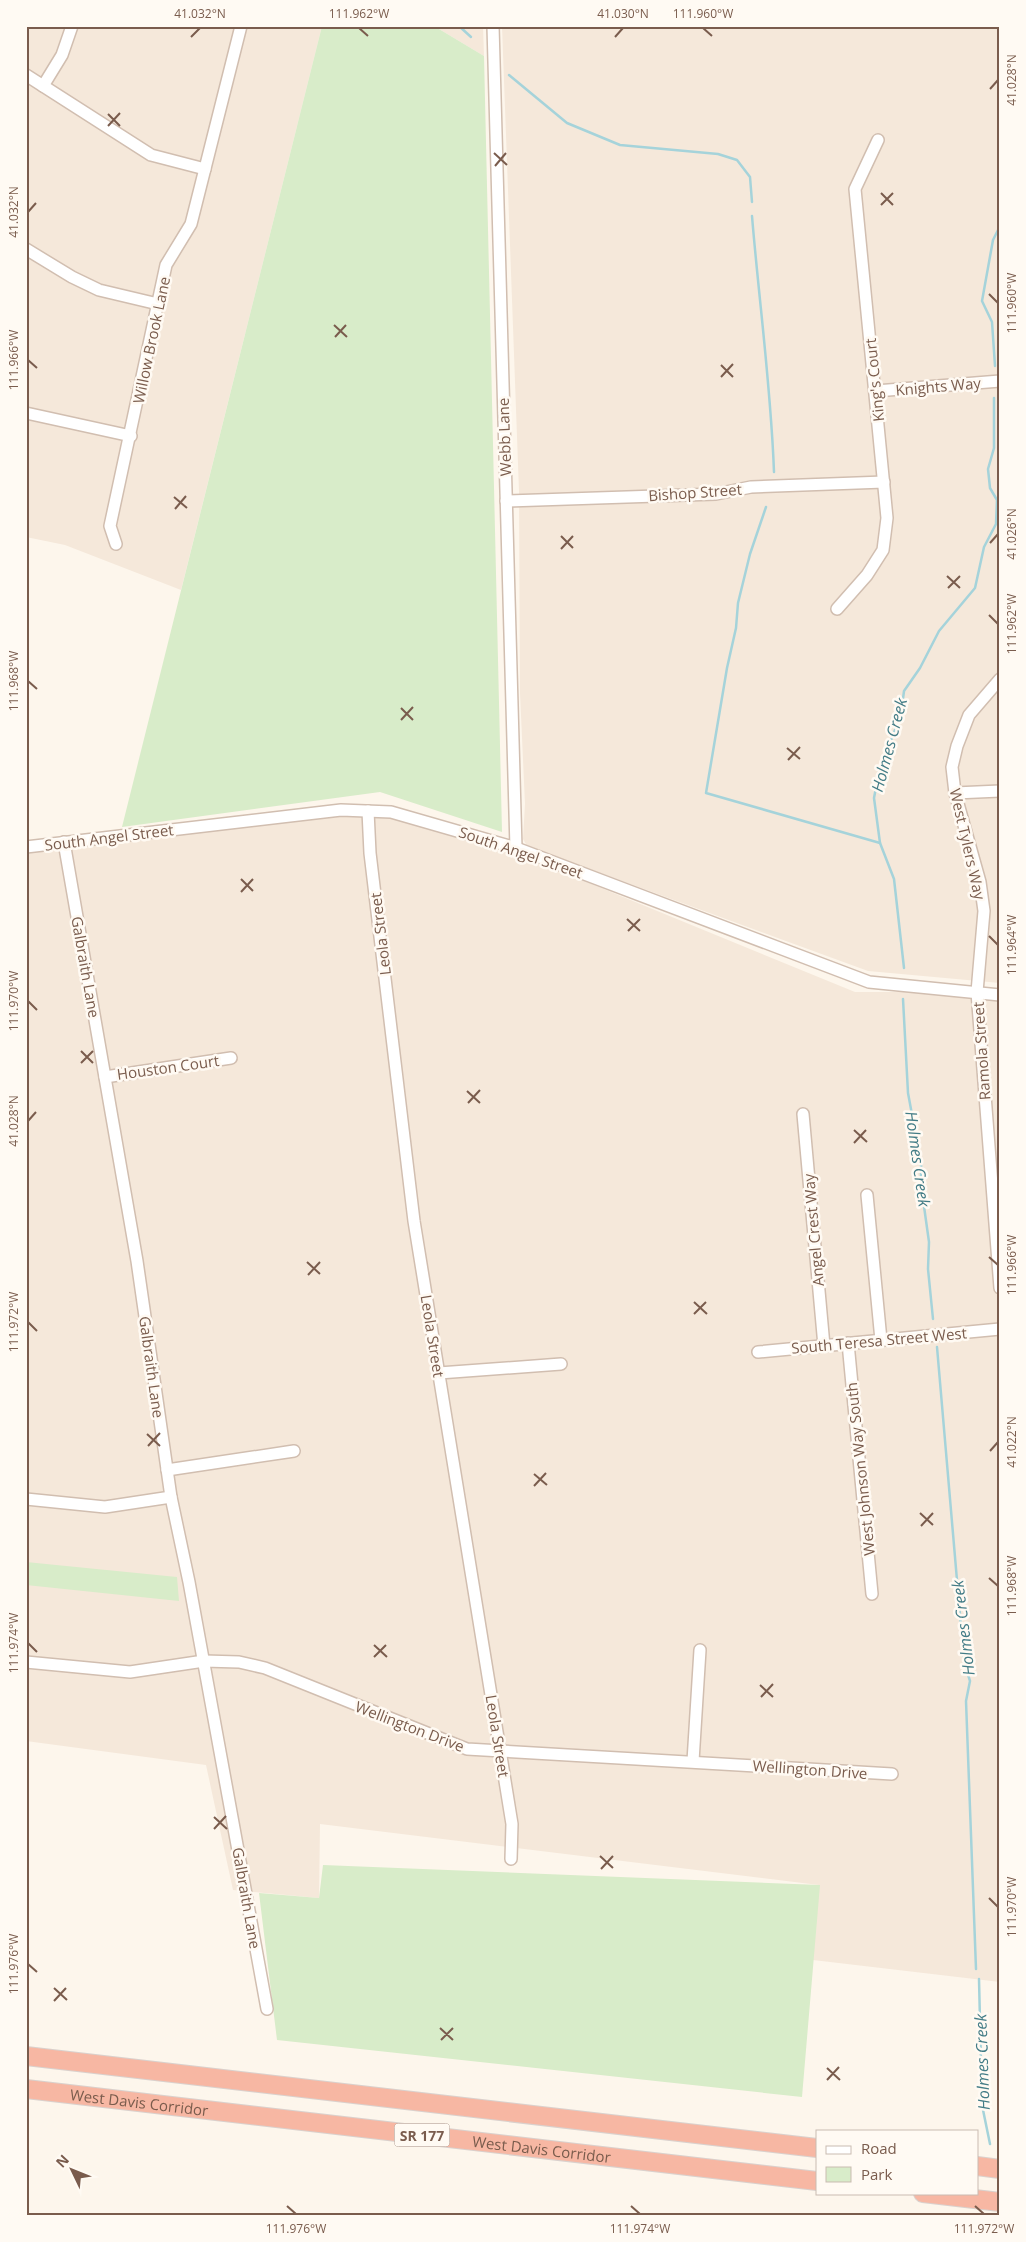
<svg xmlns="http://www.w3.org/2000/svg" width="1026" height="2242" font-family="'Open Sans',sans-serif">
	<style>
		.residential { fill: #f5e8da }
		.green { fill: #d8ecc9 }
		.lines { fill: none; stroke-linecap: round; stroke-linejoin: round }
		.stream { stroke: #a5d3da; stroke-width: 2.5 }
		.minor-casing { stroke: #d1beb0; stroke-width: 14 }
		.highway-casing { stroke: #dad1cd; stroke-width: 20 }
		.minor { stroke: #fff; stroke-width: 11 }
		.highway { stroke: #f7b7a3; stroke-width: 18 }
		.ticks { fill: none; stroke: #7a5c4d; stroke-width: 2 }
		.labels { text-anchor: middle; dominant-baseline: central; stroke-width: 5; stroke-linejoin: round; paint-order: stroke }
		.shield { fill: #fffaf3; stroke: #a28b7f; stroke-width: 1 }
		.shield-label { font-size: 14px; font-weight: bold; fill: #7a5c4d }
		.street-label { font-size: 15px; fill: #7a5c4d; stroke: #fffaf3 }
		.water-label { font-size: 16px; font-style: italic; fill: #437c86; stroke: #fffaf3 }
		.neatline { fill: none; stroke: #7a5c4d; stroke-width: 2 }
		.ticks-label { font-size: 12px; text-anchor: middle; fill: #7a5c4d }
	</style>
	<rect width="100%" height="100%" fill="#fdf6ec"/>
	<g class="residential">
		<path d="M26 26H322L181 590 65 545 26 537Z"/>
		<path d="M434 26H483L484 56Z"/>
		<path d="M502 26H1000V983L868 971 527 846 523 839 525 804 520 693 519 491Z"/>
		<path d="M368 811 462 831 855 992H977L1000 995V1982L813 1960 819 1885 320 1824 319 1898 233 1890 206 1765 26 1741V847Z"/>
	</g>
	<g class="green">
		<path d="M322 26H434L484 56 502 832 380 792 122 827Z"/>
		<path d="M26 1562 177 1577 179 1601 26 1585Z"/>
		<path d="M323 1865 820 1885 802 2097 277 2040 259 1893 319 1898Z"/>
	</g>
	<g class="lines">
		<g class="stream">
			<path d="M459 26 471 37"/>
			<path d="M509 75 567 123 620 145 718 154 737 160 750 177 752 202"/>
			<path d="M752 216C759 301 771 387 774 472"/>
			<path d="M995 366 992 322 982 301 993 240 1000 226"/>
			<path d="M766 507 750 554 738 603 736 628 727 668 706 793 880 843"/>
			<path d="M904 968 894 879 880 843 874 798 879 772 901 714 904 691 920 668 939 631 975 588 984 547 996 524 997 500 990 488 988 469 994 448V398"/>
			<path d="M903 999 908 1093 921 1163V1185L929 1242 928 1269 933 1319"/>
			<path d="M937 1347 964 1662 970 1681 966 1701 976 1969"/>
			<path d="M979 1979 982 2105 990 2144"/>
		</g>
		<defs>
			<g id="minor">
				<path d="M493 26 516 848"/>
				<path d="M26 75 151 155 205 169"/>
				<path d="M43 86 62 55 72 26"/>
				<path d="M26 249 72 277 99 290 158 304"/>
				<path d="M876 391 1000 381"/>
				<path d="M26 413 131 436"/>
				<path d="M506 501 716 494 751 487 884 482"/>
				<path d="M116 544 110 526 166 265 191 224 241 26"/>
				<path d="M837 609 867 575 883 550 887 518 855 189 878 140"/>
				<path d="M1000 679 969 715 957 746 952 767 955 793 980 882 984 911 977 992 1000 1288"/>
				<path d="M955 793 1000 791"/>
				<path d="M368 811 370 853 414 1221 512 1824 511 1859"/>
				<path d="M64 842 137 1261 171 1497 189 1582 267 2009"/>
				<path d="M26 847 341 810 391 812 516 848 869 982 1000 995"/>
				<path d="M105 1077 231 1058"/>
				<path d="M803 1114 824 1346"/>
				<path d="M867 1195 881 1340"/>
				<path d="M848 1343 872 1594"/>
				<path d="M758 1352 1000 1329"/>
				<path d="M439 1373 561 1364"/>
				<path d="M167 1470 294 1451"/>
				<path d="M26 1499 105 1507 171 1497"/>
				<path d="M26 1662 130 1672 204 1661 239 1662 265 1668 467 1749 892 1774"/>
				<path d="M693 1761 700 1650"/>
			</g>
			<g id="highway">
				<path d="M26 2056 817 2148"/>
				<path id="s1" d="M26 2089 817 2181"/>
				<path d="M977 2166 1000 2169"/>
				<path d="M923 2193 1000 2202"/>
			</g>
		</defs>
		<use href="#minor" class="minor-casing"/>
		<use href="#highway" class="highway-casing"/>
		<use href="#minor" class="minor"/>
		<use href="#highway" class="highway"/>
	</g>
	<path class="ticks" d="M359 28 368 36M703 28 712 36M191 37 200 28M615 37 623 28M990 89 998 80M108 114 120 126M108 126 120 113M494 153 507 165M495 166 506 153M881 193 893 205M881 205 893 193M28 212 36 203M989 294 998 303M334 325 347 337M335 337 346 325M28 360 37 368M721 365 733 377M721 377 733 364M174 497 187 508M175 509 186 496M561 536 573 548M990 543 998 534M561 549 573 536M947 576 960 588M948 588 960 576M989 615 998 624M28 681 37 689M401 708 413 720M401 720 413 707M787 748 800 759M788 760 800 747M241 879 253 891M241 892 253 879M627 919 640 931M628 931 640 919M989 936 998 945M28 1001 37 1010M81 1051 93 1063M81 1063 93 1051M467 1091 480 1103M468 1103 480 1090M28 1121 36 1112M854 1130 867 1142M854 1143 866 1130M989 1257 998 1265M307 1262 320 1274M308 1275 320 1262M694 1302 707 1314M694 1314 706 1302M28 1322 37 1331M147 1434 160 1446M148 1446 160 1433M990 1451 998 1442M534 1474 547 1485M534 1486 546 1473M920 1513 933 1525M921 1526 933 1513M989 1578 998 1586M28 1643 37 1652M374 1645 387 1657M374 1657 386 1645M760 1685 773 1697M761 1697 773 1684M214 1817 227 1829M214 1829 226 1816M600 1856 613 1868M601 1869 613 1856M989 1898 998 1907M28 1964 37 1972M54 1988 67 2000M54 2001 66 1988M440 2028 453 2040M441 2040 453 2028M827 2068 840 2080M827 2080 839 2067M287 2206 296 2214M631 2206 640 2214M975 2206 984 2214"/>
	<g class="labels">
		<rect class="shield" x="394.5" y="2123.5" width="55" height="23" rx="4"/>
		<g class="shield-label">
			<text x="422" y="2135">SR 177</text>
		</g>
		<g class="street-label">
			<text transform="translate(151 340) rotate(-78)">Willow Brook Lane</text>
			<text transform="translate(874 380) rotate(-96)">King's Court</text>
			<text transform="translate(938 386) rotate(-5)">Knights Way</text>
			<text transform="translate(504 437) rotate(-92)">Webb Lane</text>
			<text transform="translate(695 492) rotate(-4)">Bishop Street</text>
			<text transform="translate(109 837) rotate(-7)">South Angel Street</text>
			<text transform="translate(968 844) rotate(77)">West Tylers Way</text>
			<text transform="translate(521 852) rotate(19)">South Angel Street</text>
			<text transform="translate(380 934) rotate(-97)">Leola Street</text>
			<text transform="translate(86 967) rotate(80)">Galbraith Lane</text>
			<text transform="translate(981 1051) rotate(-94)">Ramola Street</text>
			<text transform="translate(168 1067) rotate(-8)">Houston Court</text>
			<text transform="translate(813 1230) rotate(-95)">Angel Crest Way</text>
			<text transform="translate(433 1336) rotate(81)">Leola Street</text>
			<text transform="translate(879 1340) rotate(-5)">South Teresa Street West</text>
			<text transform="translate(152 1367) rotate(82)">Galbraith Lane</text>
			<text transform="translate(860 1469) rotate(-96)">West Johnson Way South</text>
			<text transform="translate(410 1726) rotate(21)">Wellington Drive</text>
			<text transform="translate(498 1736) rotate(81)">Leola Street</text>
			<text transform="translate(810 1769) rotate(4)">Wellington Drive</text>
			<text transform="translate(247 1898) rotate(80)">Galbraith Lane</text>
			<text stroke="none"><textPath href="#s1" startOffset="114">West Davis Corridor</textPath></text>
			<text stroke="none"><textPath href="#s1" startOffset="519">West Davis Corridor</textPath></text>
		</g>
		<g class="water-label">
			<text transform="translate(889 745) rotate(-75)">Holmes Creek</text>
			<text transform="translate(918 1159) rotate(82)">Holmes Creek</text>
			<text transform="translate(963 1628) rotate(-97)">Holmes Creek</text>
			<text transform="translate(982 2062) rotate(-92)">Holmes Creek</text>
		</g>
	</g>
	<rect width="1026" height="2242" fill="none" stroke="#fffaf3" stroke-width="55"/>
	<rect x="816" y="2130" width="162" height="65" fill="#fffaf3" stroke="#cabbb1"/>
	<rect x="826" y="2146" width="25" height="8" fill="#ffffff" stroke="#cabbb1"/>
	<text x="861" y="2154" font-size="15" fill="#7a5c4d">Road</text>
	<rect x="826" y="2167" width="25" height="15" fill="#d8ecc9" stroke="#cabbb1"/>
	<text x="861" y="2180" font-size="15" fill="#7a5c4d">Park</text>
	<g transform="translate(72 2170) rotate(313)" stroke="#fffaf3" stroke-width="4" paint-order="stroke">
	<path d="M0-4L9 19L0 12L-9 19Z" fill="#7a5c4d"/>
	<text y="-8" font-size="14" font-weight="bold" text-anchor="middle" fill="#7a5c4d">N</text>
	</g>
	<rect x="28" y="28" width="970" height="2186" class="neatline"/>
	<g class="ticks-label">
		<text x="200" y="18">41.032°N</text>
		<text x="359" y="18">111.962°W</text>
		<text x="623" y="18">41.030°N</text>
		<text x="703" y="18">111.960°W</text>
		<text transform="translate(1012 80) rotate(-90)" y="4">41.028°N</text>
		<text transform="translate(14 212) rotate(-90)" y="4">41.032°N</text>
		<text transform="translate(1012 303) rotate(-90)" y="4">111.960°W</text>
		<text transform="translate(14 360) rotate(-90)" y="4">111.966°W</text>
		<text transform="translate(1012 534) rotate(-90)" y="4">41.026°N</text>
		<text transform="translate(1012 624) rotate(-90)" y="4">111.962°W</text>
		<text transform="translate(14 681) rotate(-90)" y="4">111.968°W</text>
		<text transform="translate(1012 945) rotate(-90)" y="4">111.964°W</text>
		<text transform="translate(14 1001) rotate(-90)" y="4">111.970°W</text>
		<text transform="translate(14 1121) rotate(-90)" y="4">41.028°N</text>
		<text transform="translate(1012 1265) rotate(-90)" y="4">111.966°W</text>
		<text transform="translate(14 1322) rotate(-90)" y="4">111.972°W</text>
		<text transform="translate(1012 1442) rotate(-90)" y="4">41.022°N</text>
		<text transform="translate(1012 1586) rotate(-90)" y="4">111.968°W</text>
		<text transform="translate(14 1643) rotate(-90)" y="4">111.974°W</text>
		<text transform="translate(1012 1907) rotate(-90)" y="4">111.970°W</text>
		<text transform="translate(14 1964) rotate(-90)" y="4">111.976°W</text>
		<text x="296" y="2233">111.976°W</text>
		<text x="640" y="2233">111.974°W</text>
		<text x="984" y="2233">111.972°W</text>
	</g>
</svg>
